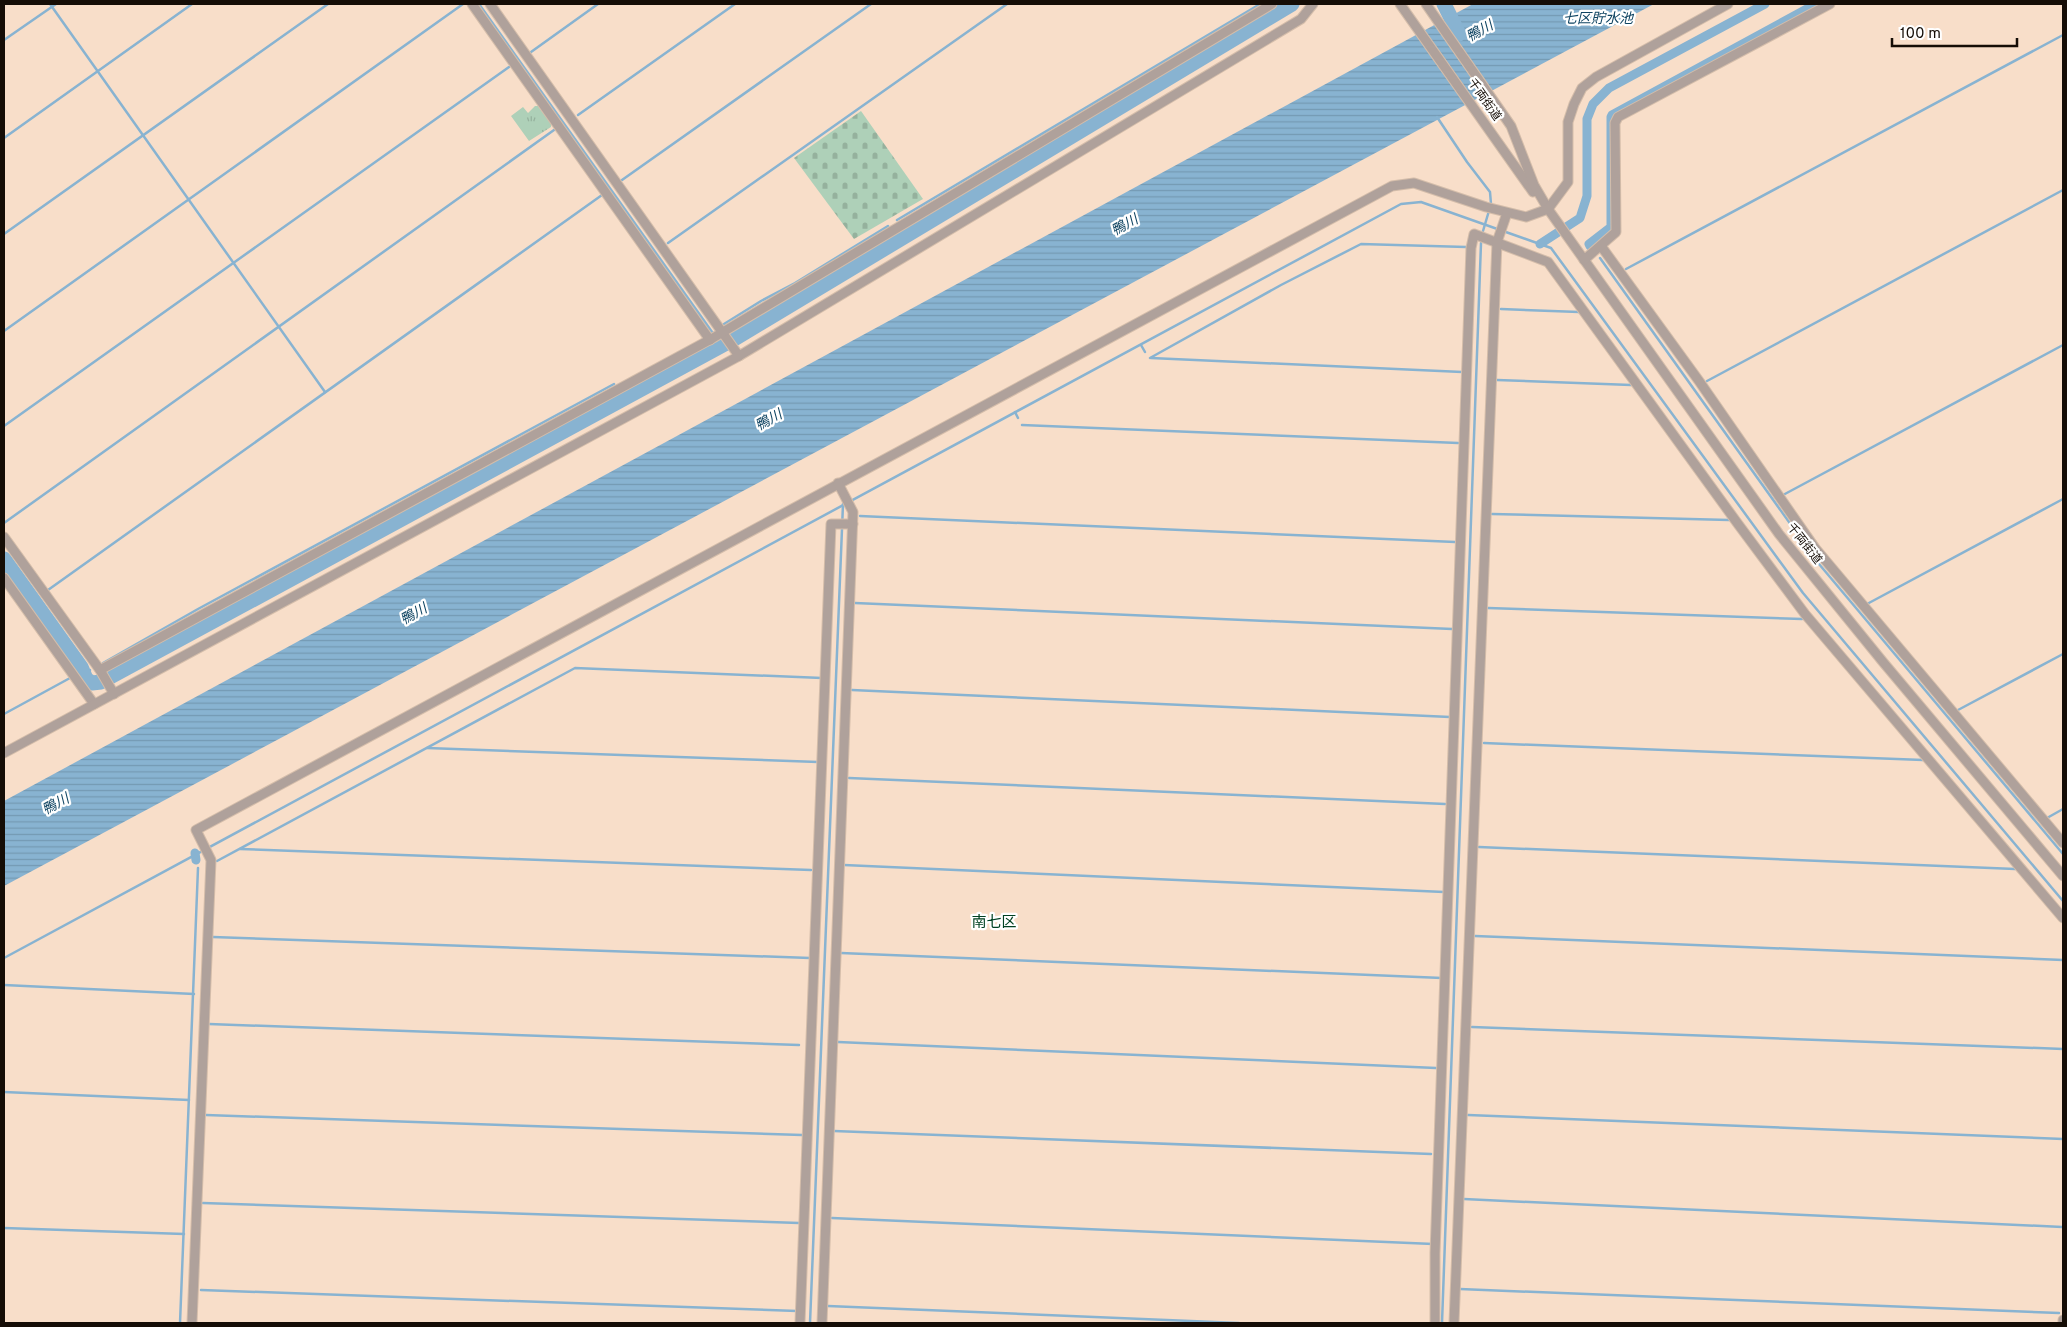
<svg xmlns="http://www.w3.org/2000/svg" width="2067" height="1327" font-family="Overpass,'Noto Sans JP',sans-serif">
	<style>
		.grass { fill: url(#grass-tufts) }
		.cemetery { fill: url(#cemetery-stones) }
		.water { fill: url(#water-rules) }
		.lines { fill: none; stroke-linecap: round; stroke-linejoin: round }
		.stream { stroke: #88b3d1; stroke-width: 2.5 }
		.canal { stroke: #88b3d1; stroke-width: 9 }
		.river { stroke: #88b3d1; stroke-width: 15 }
		.minor-casing { stroke: #d4bdaa; stroke-width: 11 }
		.minor { stroke: #afa19b; stroke-width: 9 }
		.labels { text-anchor: middle; dominant-baseline: central; stroke-width: 4.5; stroke-linejoin: round; paint-order: stroke }
		.street-label { font-size: 12px; fill: #150d06; stroke: #fff }
		.water-label { font-size: 14px; font-style: italic; fill: #0f4462; stroke: #fff }
		.quarter-label { font-size: 15px; fill: #014122; stroke: #fff }
	</style>
	<defs>
		<pattern id="grass-tufts" width="24" height="20" patternUnits="userSpaceOnUse" patternTransform="scale(1.25)"><rect width="24" height="20" fill="#aed0b8"/><path d="M3 7l-1-3M5 7V3M7 7l1-3M15 17l-1-3M17 17v-4M19 17l1-3" fill="none" stroke="#95b19d"/></pattern>
		<pattern id="cemetery-stones" width="16" height="16" patternUnits="userSpaceOnUse" patternTransform="scale(1.25)"><rect width="16" height="16" fill="#aed0b8"/><path d="M2 7V4a2 2 0 0 1 4 0v3zM10 15v-3a2 2 0 0 1 4 0v3z" fill="#95b19d"/></pattern>
		<pattern id="water-rules" width="6" height="5" patternUnits="userSpaceOnUse" patternTransform="scale(1.25)"><rect width="6" height="5" fill="#88b3d1"/><path d="M0 2.5h6" fill="none" stroke="#7499b2"/></pattern>
	</defs>
	<rect width="100%" height="100%" fill="#f8dec9"/>
	<path class="grass" d="M535 106H538L551 124V127L529 141 511 116 523 107 528 113Z"/>
	<path class="cemetery" d="M861 111 923 199 854 239 794 158Z"/>
	<path class="water" d="M1473 4H1654L4 886V801Z"/>
	<g class="lines">
		<g class="stream">
			<path d="M50 4 325 392"/>
			<path d="M479 4 722 346"/>
			<path d="M4 40 56 4"/>
			<path d="M531 52 598 4"/>
			<path d="M578 115 735 4"/>
			<path d="M1437 117 1467 162 1490 192 1491 204 1483 231"/>
			<path d="M4 138 192 4"/>
			<path d="M622 180 871 4"/>
			<path d="M897 220 1260 4"/>
			<path d="M4 234 328 4"/>
			<path d="M668 243 1007 4"/>
			<path d="M1600 258 1819 564 2063 854"/>
			<path d="M1626 269 2063 35"/>
			<path d="M1501 309 1579 312"/>
			<path d="M724 324 761 301 795 283 888 226"/>
			<path d="M4 331 463 4"/>
			<path d="M1141 345 1145 352"/>
			<path d="M1150 358 1281 285 1361 244 1466 247"/>
			<path d="M1151 358 1462 372"/>
			<path d="M1497 380 1631 385"/>
			<path d="M1707 381 2063 190"/>
			<path d="M1015 412 1018 418"/>
			<path d="M1022 425 1458 443"/>
			<path d="M4 426 509 67"/>
			<path d="M1783 495 2063 345"/>
			<path d="M1492 514 1729 520"/>
			<path d="M860 516 1455 542"/>
			<path d="M4 523 554 130"/>
			<path d="M48 590 602 195"/>
			<path d="M33 601 35 599"/>
			<path d="M855 603 1452 629"/>
			<path d="M1867 604 2063 499"/>
			<path d="M1488 608 1802 619"/>
			<path d="M103 663 198 609 614 384"/>
			<path d="M78 674 82 672"/>
			<path d="M83 674 90 670"/>
			<path d="M852 690 1450 717"/>
			<path d="M1958 710 2063 654"/>
			<path d="M4 714 70 678"/>
			<path d="M1484 743 1923 760"/>
			<path d="M427 748 818 762"/>
			<path d="M849 778 1445 804"/>
			<path d="M2047 818 2063 809"/>
			<path d="M1479 847 2015 869"/>
			<path d="M240 849 811 870"/>
			<path d="M217 861 575 668 822 678"/>
			<path d="M844 865 1444 892"/>
			<path d="M1475 936 2063 960"/>
			<path d="M213 937 810 958"/>
			<path d="M841 953 1442 978"/>
			<path d="M4 958 1401 204 1421 202 1551 248 1803 593 2063 901"/>
			<path d="M4 985 194 994"/>
			<path d="M209 1024 799 1045"/>
			<path d="M1472 1027 2063 1049"/>
			<path d="M838 1042 1436 1068"/>
			<path d="M4 1092 189 1100"/>
			<path d="M206 1115 802 1135"/>
			<path d="M1468 1115 2063 1139"/>
			<path d="M834 1131 1431 1154"/>
			<path d="M1464 1199 2062 1227"/>
			<path d="M203 1203 799 1223"/>
			<path d="M832 1218 1433 1244"/>
			<path d="M4 1228 184 1234"/>
			<path d="M1460 1289 2059 1313"/>
			<path d="M201 1290 797 1311"/>
			<path d="M828 1306 1239 1323"/>
			<path d="M180 1323 198 868"/>
			<path d="M810 1323 843 504"/>
			<path d="M1442 1323 1481 243"/>
		</g>
		<g class="canal">
			<path d="M1540 244 1580 218 1587 196V119L1593 104 1609 88 1765 4"/>
			<path d="M1590 246 1589 244 1611 227V117L1612 115 1816 4"/>
			<path d="M195 853 196 860"/>
		</g>
		<g class="river">
			<path d="M1444 4 1459 34"/>
			<path d="M4 559 81 667 86 679 92 683 101 682 734 339 1292 4"/>
		</g>
		<defs>
			<g id="minor">
				<path d="M472 4 710 340"/>
				<path d="M490 4 739 356"/>
				<path d="M1400 4 1533 192"/>
				<path d="M1426 4 1511 126 1534 185 1548 209 1779 534 1883 662 2063 876"/>
				<path d="M1601 246 1699 381 1815 548 2063 843"/>
				<path d="M1584 260 1616 232 1615 123 1618 117 1830 4"/>
				<path d="M4 537 100 670 114 694"/>
				<path d="M4 578 94 704"/>
				<path d="M100 670 713 338 1272 4"/>
				<path d="M4 753 739 356 1301 19 1313 4"/>
				<path d="M192 1323 211 860 196 830 1392 186 1414 183 1486 207 1526 217 1548 209 1568 182V122L1574 104 1582 88 1596 77 1728 4"/>
				<path d="M800 1323 831 524H853"/>
				<path d="M822 1323 853 512 838 483"/>
				<path d="M1435 1323V1253L1471 248 1474 234 1548 262 1738 524 1805 614 2063 918"/>
				<path d="M1454 1323 1497 242 1507 213"/>
				<path d="M2063 1323V1320"/>
			</g>
		</defs>
		<use href="#minor" class="minor-casing"/>
		<use href="#minor" class="minor"/>
	</g>
	<g class="labels">
		<g class="street-label">
			<text transform="translate(1484 100) rotate(55)">千両街道</text>
			<text transform="translate(1804 544) rotate(52)">千両街道</text>
		</g>
		<g class="water-label">
			<text x="1598" y="19">七区貯水池</text>
			<text transform="translate(1480 32) rotate(-29)">鴨川</text>
			<text transform="translate(1125 226) rotate(-29)">鴨川</text>
			<text transform="translate(769 421) rotate(-29)">鴨川</text>
			<text transform="translate(414 615) rotate(-29)">鴨川</text>
			<text transform="translate(56 805) rotate(-28)">鴨川</text>
		</g>
		<g class="quarter-label">
			<text x="994" y="923">南七区</text>
		</g>
	</g>
	<rect width="2067" height="1327" fill="none" stroke="#150d06" stroke-width="10"/>
	<path d="M1892 38v8h125v-8" fill="none" stroke="#150d06" stroke-width="2.5"/>
	<text x="1900" y="38" font-size="15" fill="#150d06" stroke="#ffffff" stroke-width="4" paint-order="stroke">100 m</text>
</svg>
